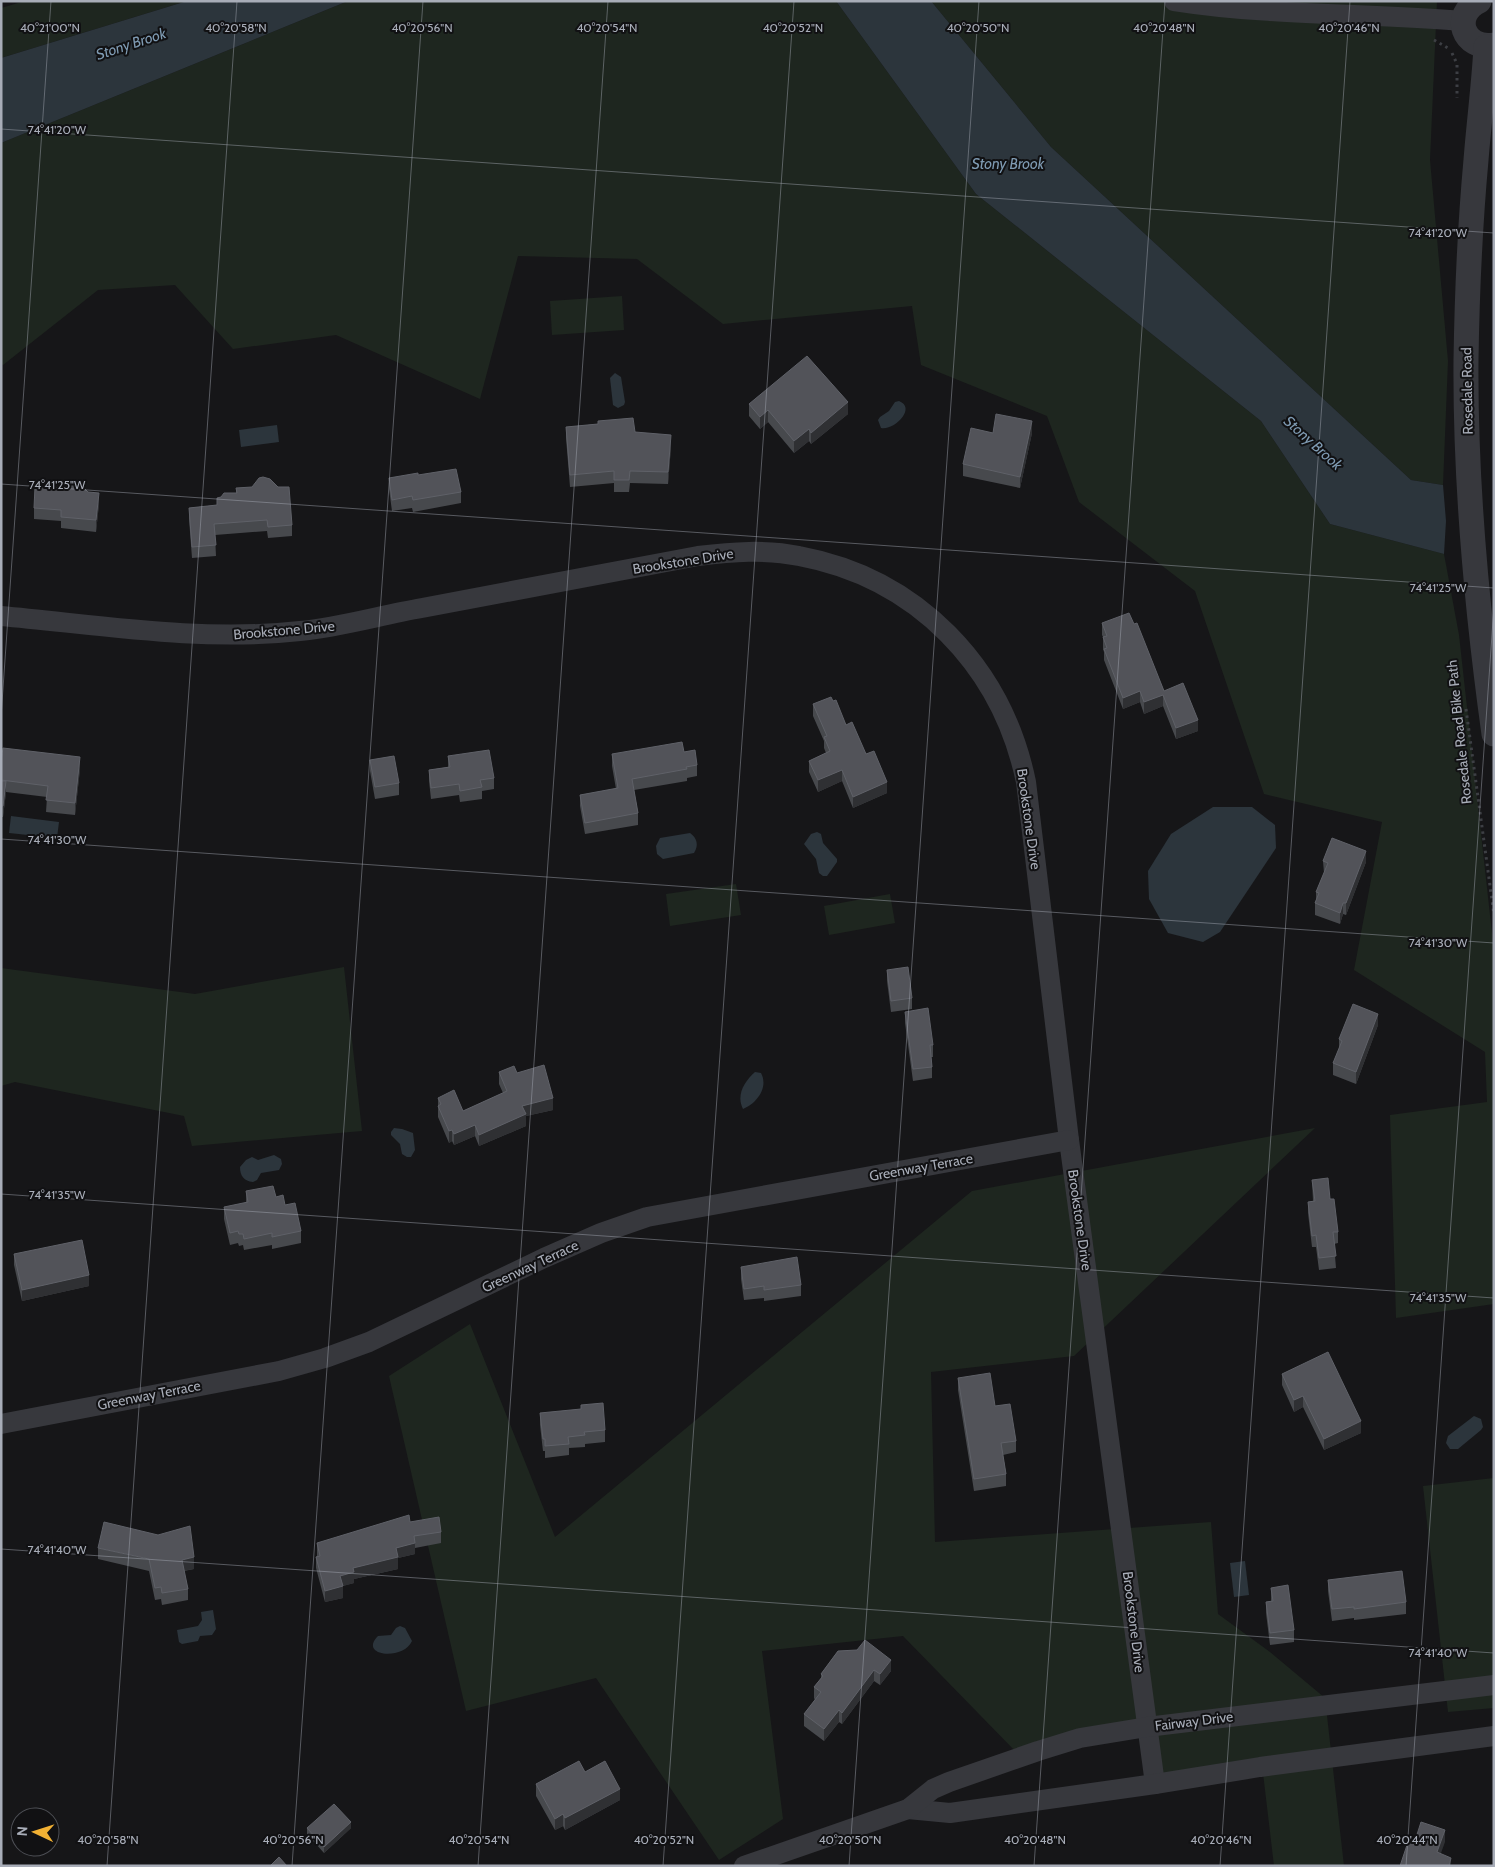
<svg xmlns="http://www.w3.org/2000/svg" width="1495" height="1867" font-family="Cabin,sans-serif">
	<style>
		.green { fill: #1e261f }
		.water { fill: #2c353c }
		.lines { fill: none; stroke-linecap: round; stroke-linejoin: round }
		.path { stroke: #3d3f44; stroke-width: 3; stroke-dasharray: 2.5 4; stroke-linecap: butt }
		.minor { stroke: #37383d; stroke-width: 20 }
		.tertiary { stroke: #37383d; stroke-width: 25 }
		.wall { fill: #47494d }
		.shaded-wall { fill: #2f3033 }
		.building { fill: #525359; stroke: #5f6168 }
		.ticks { fill: none; stroke: #a8adb8; stroke-width: 1; stroke-opacity: 0.45 }
		.labels { text-anchor: middle; dominant-baseline: central; stroke-width: 4; stroke-linejoin: round; paint-order: stroke }
		.street-label { font-size: 14px; fill: #a8adb8; stroke: #111113 }
		.water-label { font-size: 15px; font-style: italic; fill: #7f9bb3; stroke: #111113 }
		.ticks-label { font-size: 12px; text-anchor: middle; fill: #a8adb8; stroke: #111113; stroke-width: 4; stroke-linejoin: round; paint-order: stroke }
	</style>
	<rect width="100%" height="100%" fill="#161618"/>
	<g class="green">
		<path d="M25 1H187L1 58V8Z"/>
		<path d="M348 1H836L976 194 1261 421 1330 524 1444 554 1459 635 1494 951V1304L1396 1318 1390 1115 1487 1102 1485 1052 1354 970 1382 822 1264 794 1195 591 1079 502 1047 416 921 365 912 306 723 324 637 259 518 256 480 399 336 335 233 349 175 285 98 290 3 365 1 364V143Z"/>
		<path d="M931 1H1437L1430 160 1448 361 1443 485 1411 480 1051 147Z"/>
		<path d="M622 296 624 330 552 335 550 301Z"/>
		<path d="M736 884 741 915 670 926 666 894Z"/>
		<path d="M890 894 895 923 829 935 824 906Z"/>
		<path d="M344 967 362 1131 192 1146 184 1116 15 1082 1 1086V968L195 994Z"/>
		<path d="M1315 1128 1074 1356 931 1372 935 1542 1211 1522 1218 1614 1270 1652 1325 1698 1344 1866H1274L1263 1773 1148 1784 1140 1722 1017 1753 903 1636 762 1651 783 1819 719 1860 596 1678 466 1711 389 1376 470 1324 555 1537 972 1191Z"/>
		<path d="M1494 1478V1708L1448 1712 1423 1486Z"/>
	</g>
	<g class="water">
		<path d="M187 1H348L1 143V58Z"/>
		<path d="M836 1H931L1051 147 1411 480 1443 485 1446 521 1444 554 1330 524 1261 421 976 194Z"/>
		<path d="M615 373 621 377 625 402 624 405 618 408 613 405 610 378Z"/>
		<path d="M899 401C917 408 894 431 881 428L878 420 880 417 889 411 895 402Z"/>
		<path d="M277 425 279 442 241 447 239 430Z"/>
		<path d="M1213 807H1252L1275 825 1276 848 1220 932 1203 942 1168 933 1149 899 1148 871 1171 834Z"/>
		<path d="M11 816 59 822 57 838 9 833Z"/>
		<path d="M817 832 821 834 823 843 837 859V862L827 876H823L819 873 816 859 804 844 811 834Z"/>
		<path d="M690 833C697 838 699 845 694 853L663 859 657 854 656 846 660 838Z"/>
		<path d="M755 1072 761 1073C769 1088 756 1104 743 1109 736 1095 744 1082 755 1072Z"/>
		<path d="M394 1128 402 1129 413 1133 415 1150 411 1157H407L402 1154 400 1144 391 1135V1132Z"/>
		<path d="M274 1155 281 1159 282 1164 279 1170 261 1173 257 1180 253 1182C244 1181 240 1176 240 1167L246 1160 252 1157 258 1160Z"/>
		<path d="M1474 1416 1481 1419 1483 1427 1481 1430 1458 1449H1450L1446 1443 1448 1436Z"/>
		<path d="M1245 1561 1249 1595 1234 1597 1230 1563Z"/>
		<path d="M213 1610 216 1629 212 1635 200 1636 198 1641 182 1644 179 1642 177 1630 198 1626 202 1620 201 1612Z"/>
		<path d="M400 1626 405 1628 412 1641C403 1661 358 1656 378 1636L391 1635 396 1628Z"/>
	</g>
	<g class="lines">
		<g class="path">
			<path d="M1434 40 1448 48"/>
			<path d="M1452 53 1457 64V98"/>
			<path d="M1466 709 1494 915"/>
		</g>
		<g class="minor">
			<path d="M1174 1C1270 16 1367 13 1463 21"/>
			<path d="M1 616C100 625 201 642 300 631 341 627 381 615 422 608 514 591 606 574 698 556 731 552 766 549 799 556 917 578 1002 666 1026 782L1069 1140 1155 1784"/>
			<path d="M1 1424 279 1371 325 1358 369 1342 544 1258 601 1233 647 1217 1069 1140"/>
			<path d="M908 1809 950 1813 1155 1784 1260 1767 1494 1736"/>
			<path d="M744 1866 908 1809 933 1789 949 1782 1038 1751 1080 1738 1147 1727 1494 1685"/>
		</g>
		<g class="tertiary">
			<path d="M1479 1C1451 15 1463 50 1494 45"/>
			<path d="M1486 47C1484 84 1479 122 1476 160 1470 226 1467 293 1466 360 1465 485 1477 611 1494 734"/>
		</g>
	</g>
	<g class="wall">
		<path d="M749 404 848 414 811 444 809 441 794 453 768 422 760 429 749 416Z"/>
		<path d="M598 421 635 432 671 447 668 484 630 483 629 492H614V483L570 487 566 438V427L598 424Z"/>
		<path d="M993 433H1032L1020 488 963 476V464Z"/>
		<path d="M418 475 461 492V503L413 512 412 508 392 511 389 489V478Z"/>
		<path d="M236 488 292 525V536L268 538 267 531 215 535 216 556 192 558 189 519V508L217 505V498L236 493Z"/>
		<path d="M99 504 96 532 61 528V521L34 519V508Z"/>
		<path d="M1102 623 1134 624 1164 691 1198 731 1176 739 1163 706 1144 714 1140 702 1123 709 1104 660V652L1103 649V637L1102 635Z"/>
		<path d="M833 701 846 725 866 754 887 793 853 808 842 781 818 792 809 772V761L826 753 824 748V741L813 716V704Z"/>
		<path d="M684 752 697 765V776L687 778V781L634 790 638 813V825L585 834 580 806V795L616 789 612 766V754Z"/>
		<path d="M448 756 494 778V789L482 791V799L460 802 459 795 431 799 429 781V770L448 767Z"/>
		<path d="M370 760 399 783V795L375 799 370 771Z"/>
		<path d="M1 761 80 769 75 815 46 812 47 797 6 792 3 817H1Z"/>
		<path d="M1323 861 1366 862 1346 915 1343 914 1340 924 1315 915V903L1316 900V892L1324 873Z"/>
		<path d="M887 970 912 998V1009L891 1012 887 981Z"/>
		<path d="M905 1012 933 1045V1057H931L932 1067V1078L913 1081 905 1023Z"/>
		<path d="M1378 1025 1356 1084 1333 1075V1063L1339 1049V1039Z"/>
		<path d="M499 1072 517 1073 553 1110 526 1116V1126L479 1146 475 1136 454 1145 452 1141 449 1143 438 1117V1098L463 1111 503 1093 499 1084Z"/>
		<path d="M1312 1180 1330 1199 1338 1232V1243L1334 1244 1336 1268 1319 1270 1316 1247H1312L1308 1213V1202L1313 1201Z"/>
		<path d="M246 1191 276 1197 285 1205 301 1231V1243L272 1249V1245L244 1250 243 1245 239 1246 238 1243 230 1245 224 1219V1207L246 1203Z"/>
		<path d="M14 1254 89 1286 22 1301 14 1265Z"/>
		<path d="M741 1267 801 1285V1296L764 1301V1298L744 1300 741 1279Z"/>
		<path d="M1282 1374 1361 1433 1324 1450 1303 1407 1294 1412 1282 1385Z"/>
		<path d="M958 1378 995 1406 1016 1441V1452L1003 1455 1006 1474V1486L974 1491 958 1390Z"/>
		<path d="M540 1413 605 1430V1442L585 1444V1447L569 1448V1455L545 1458V1451H543L540 1425Z"/>
		<path d="M410 1522 441 1532V1543L415 1548V1554L398 1558V1569L354 1579V1583L342 1586 343 1598 325 1602 316 1568V1557L317 1556V1543Z"/>
		<path d="M98 1548 194 1569 184 1571 188 1589V1600L162 1605 161 1599 155 1600 149 1571 98 1559Z"/>
		<path d="M1328 1580 1406 1602V1614L1354 1620V1618L1332 1621 1328 1591Z"/>
		<path d="M1271 1588 1294 1630V1642L1270 1645 1266 1613V1602L1271 1601Z"/>
		<path d="M838 1651 891 1671 880 1685 874 1681 842 1724 839 1722 824 1741 804 1726V1714L815 1700 814 1698V1687L821 1678V1674Z"/>
		<path d="M585 1772 620 1800 565 1830 563 1826 555 1830 536 1796V1784Z"/>
		<path d="M307 1828H351L324 1853 307 1834Z"/>
	</g>
	<g class="shaded-wall">
		<path d="M848 402V414L811 444V433Z"/>
		<path d="M768 410V422L760 429V417Z"/>
		<path d="M1032 421V433L1020 488V477Z"/>
		<path d="M809 429V441L794 453V441Z"/>
		<path d="M671 435V447L668 484V472Z"/>
		<path d="M99 493V504L96 532V520Z"/>
		<path d="M1140 691V702L1123 709V698Z"/>
		<path d="M1163 695V706L1144 714V702Z"/>
		<path d="M1198 720V731L1176 739V728Z"/>
		<path d="M80 757V769L75 815V803Z"/>
		<path d="M842 770V781L818 792V780Z"/>
		<path d="M6 781V793L3 817V806Z"/>
		<path d="M887 782V793L853 808V797Z"/>
		<path d="M1366 851V862L1346 915V903Z"/>
		<path d="M1343 903V914L1340 924V913Z"/>
		<path d="M1378 1014V1025L1356 1084V1072Z"/>
		<path d="M553 1098V1110L526 1116V1126L479 1146V1135L522 1106Z"/>
		<path d="M475 1125V1136L454 1145V1134Z"/>
		<path d="M452 1130V1141L449 1143V1131Z"/>
		<path d="M89 1275V1286L22 1301V1290Z"/>
		<path d="M1303 1396V1407L1294 1412V1400Z"/>
		<path d="M1361 1421V1433L1324 1450V1439Z"/>
		<path d="M415 1543V1554L398 1558V1569L354 1579V1583L340 1587V1576L353 1568 396 1548Z"/>
		<path d="M194 1557V1569L182 1571V1560Z"/>
		<path d="M343 1586V1598L325 1602V1591Z"/>
		<path d="M891 1660V1671L880 1685V1674Z"/>
		<path d="M874 1670V1681L842 1724V1713Z"/>
		<path d="M839 1710V1722L824 1741V1729Z"/>
		<path d="M620 1789V1800L565 1830V1818Z"/>
		<path d="M563 1814V1826L555 1830V1819Z"/>
		<path d="M351 1822V1828L324 1853V1847Z"/>
		<path d="M1445 1830V1842L1437 1864V1852Z"/>
		<path d="M1451 1858V1866H1449Z"/>
	</g>
	<g class="building">
		<path d="M807 356 848 402 811 433 809 429 794 441 768 410 760 417 749 404Z"/>
		<path d="M996 414 1032 421 1020 477 963 464 971 428 993 433Z"/>
		<path d="M633 418 635 432 671 435 668 472 630 471 629 480H614V471L570 475 566 427 598 424V421Z"/>
		<path d="M456 469 461 492 413 500 412 496 392 500 389 478 418 473V475Z"/>
		<path d="M263 477 270 479 278 487H289L292 525 268 527 267 520 214 524 216 545 192 547 189 508 217 505V498L221 497 224 493H237L236 488 252 487 259 478Z"/>
		<path d="M68 481H77L88 492 99 493 96 520 61 517V510L34 508 35 487 56 489Z"/>
		<path d="M1129 613 1134 624 1137 623 1164 691 1183 683 1198 720 1176 728 1163 695 1144 702 1140 691 1123 698 1104 649 1107 648 1103 637 1107 636 1102 623Z"/>
		<path d="M831 697 833 701 836 700 846 725 852 722 866 754 874 751 887 782 853 797 842 770 818 780 809 761 830 751 824 737 827 736 813 704Z"/>
		<path d="M682 742 684 752 695 750 697 765 686 767 687 769 632 779 638 813 585 823 580 795 618 788 612 754Z"/>
		<path d="M3 748 80 757 75 803 46 800 48 786 1 780V761Z"/>
		<path d="M489 750 494 778 480 780 482 787 460 791 459 784 431 788 429 770 450 767 448 756Z"/>
		<path d="M394 756 399 783 375 787 370 760Z"/>
		<path d="M1 781H6L3 806H1Z"/>
		<path d="M1332 838 1366 851 1346 903H1343L1340 913 1315 903 1319 893 1316 892 1328 863 1323 861Z"/>
		<path d="M908 967 912 998 891 1001 887 970Z"/>
		<path d="M1353 1004 1378 1014 1356 1072 1333 1063 1342 1041 1339 1039Z"/>
		<path d="M928 1008 933 1045H930L932 1067 913 1069 905 1012Z"/>
		<path d="M544 1065 553 1098 522 1106 526 1114 479 1135 475 1125 454 1134 452 1130 449 1131 438 1106 441 1104 438 1098 454 1090 463 1111 507 1091 499 1072 514 1066 517 1073Z"/>
		<path d="M1328 1178 1330 1199H1334L1338 1232H1333L1336 1256 1319 1258 1316 1235 1312 1236 1308 1202 1315 1201 1312 1180Z"/>
		<path d="M273 1186 276 1197 283 1195 285 1205 295 1203 301 1231 272 1237V1233L244 1239 243 1234H239L238 1231 230 1233 224 1207 248 1202 246 1191Z"/>
		<path d="M82 1240 89 1275 22 1290 14 1254Z"/>
		<path d="M797 1257 801 1285 764 1290V1286L744 1289 741 1267Z"/>
		<path d="M1328 1352 1361 1421 1324 1439 1303 1396 1294 1400 1282 1374Z"/>
		<path d="M990 1373 995 1406 1010 1404 1016 1441 1001 1443 1006 1474 974 1479 958 1378Z"/>
		<path d="M603 1403 605 1430 584 1432 585 1435 568 1437 569 1444 545 1446V1439H543L540 1413 581 1409V1405Z"/>
		<path d="M409 1515 410 1522 439 1517 441 1532 414 1536 415 1543 396 1548 398 1557 353 1568 354 1572 340 1576 343 1586 325 1591 316 1557 320 1556 317 1543Z"/>
		<path d="M104 1522 158 1535 190 1526 194 1557 182 1560 188 1589 162 1593 161 1587 155 1588 149 1559 98 1548Z"/>
		<path d="M1402 1571 1406 1602 1354 1609V1607L1332 1609 1328 1580Z"/>
		<path d="M1288 1585 1294 1630 1270 1633 1266 1602 1273 1601 1271 1588Z"/>
		<path d="M865 1640 891 1660 880 1674 874 1670 842 1713 839 1710 824 1729 804 1714 821 1692 814 1687 823 1676 821 1674 838 1651 857 1650Z"/>
		<path d="M579 1761 585 1772 605 1761 620 1789 565 1818 563 1814 555 1819 536 1784Z"/>
		<path d="M334 1804 351 1822 324 1847 307 1828Z"/>
		<path d="M1421 1822 1445 1830 1437 1852 1451 1858 1449 1866H1400L1408 1842 1414 1844Z"/>
		<path d="M279 1857 287 1866H270Z"/>
	</g>
	<path class="ticks" d="M1 129 1494 233M1 484 1494 588M1 717 51 1M1 839 1494 943M1 1194 1494 1298M1 1549 1494 1653M107 1866 237 1M292 1866 423 1M478 1866 608 1M663 1866 794 1M849 1866 979 1M1034 1866 1165 1M1220 1866 1350 1M1406 1866 1494 606"/>
	<g class="labels">
		<g class="street-label">
			<text transform="translate(1467 391) rotate(-91)">Rosedale Road</text>
			<text transform="translate(683 561) rotate(-9)">Brookstone Drive</text>
			<text transform="translate(284 630) rotate(-5)">Brookstone Drive</text>
			<text transform="translate(1459 732) rotate(-96)">Rosedale Road Bike Path</text>
			<text transform="translate(1029 819) rotate(82)">Brookstone Drive</text>
			<text transform="translate(921 1167) rotate(-10)">Greenway Terrace</text>
			<text transform="translate(1080 1220) rotate(82)">Brookstone Drive</text>
			<text transform="translate(530 1266) rotate(-25)">Greenway Terrace</text>
			<text transform="translate(149 1395) rotate(-11)">Greenway Terrace</text>
			<text transform="translate(1134 1622) rotate(83)">Brookstone Drive</text>
			<text transform="translate(1194 1721) rotate(-7)">Fairway Drive</text>
		</g>
		<g class="water-label">
			<text transform="translate(131 44) rotate(-18)">Stony Brook</text>
			<text x="1008" y="164">Stony Brook</text>
			<text transform="translate(1313 443) rotate(42)">Stony Brook</text>
		</g>
	</g>
	<g class="ticks-label">
		<text x="50" y="32">40°21'00"N</text>
		<text x="236" y="32">40°20'58"N</text>
		<text x="422" y="32">40°20'56"N</text>
		<text x="607" y="32">40°20'54"N</text>
		<text x="793" y="32">40°20'52"N</text>
		<text x="978" y="32">40°20'50"N</text>
		<text x="1164" y="32">40°20'48"N</text>
		<text x="1349" y="32">40°20'46"N</text>
		<text x="57" y="134">74°41'20"W</text>
		<text x="1438" y="237">74°41'20"W</text>
		<text x="57" y="489">74°41'25"W</text>
		<text x="1438" y="592">74°41'25"W</text>
		<text x="57" y="844">74°41'30"W</text>
		<text x="1438" y="947">74°41'30"W</text>
		<text x="57" y="1199">74°41'35"W</text>
		<text x="1438" y="1302">74°41'35"W</text>
		<text x="57" y="1554">74°41'40"W</text>
		<text x="1438" y="1657">74°41'40"W</text>
		<text x="108" y="1844">40°20'58"N</text>
		<text x="293" y="1844">40°20'56"N</text>
		<text x="479" y="1844">40°20'54"N</text>
		<text x="664" y="1844">40°20'52"N</text>
		<text x="850" y="1844">40°20'50"N</text>
		<text x="1035" y="1844">40°20'48"N</text>
		<text x="1221" y="1844">40°20'46"N</text>
		<text x="1407" y="1844">40°20'44"N</text>
	</g>
	<rect width="1495" height="1867" fill="none" stroke="#a8adb8" stroke-width="5"/>
	<g transform="translate(35 1832) rotate(274)"><circle r="24" fill="#111113" stroke="#4d4f55"/>
	<path d="M0-4L9 19L0 12L-9 19Z" fill="#f2b134"/>
	<text y="-8" font-size="14" font-weight="bold" text-anchor="middle" fill="#a8adb8">N</text>
	</g>
</svg>
